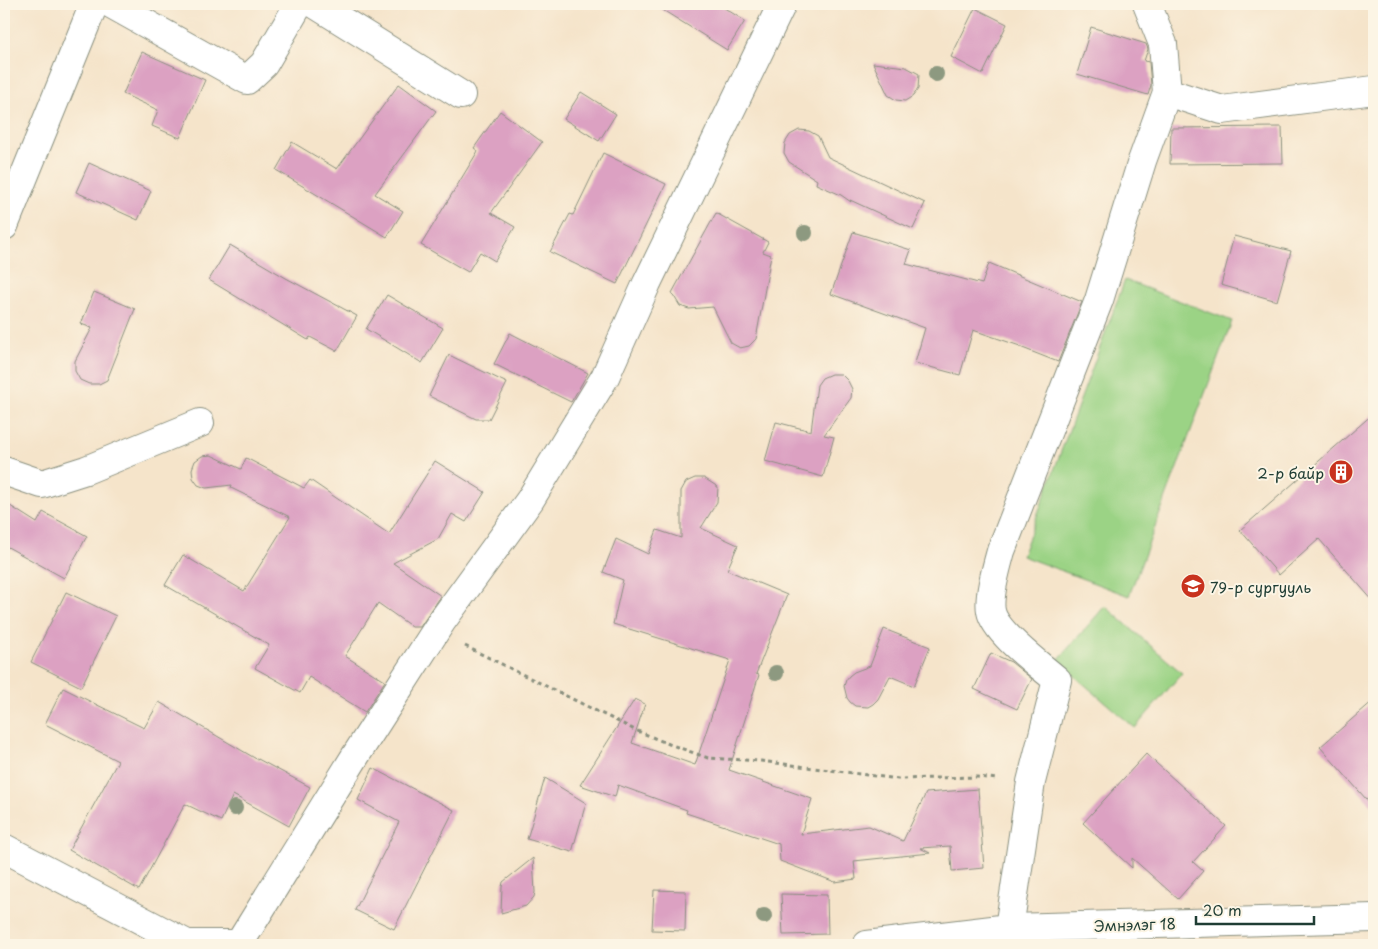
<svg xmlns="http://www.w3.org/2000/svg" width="1378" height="949" font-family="'Playpen Sans',sans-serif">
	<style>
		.green { fill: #9bd385; stroke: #5d885c }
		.building { fill: #dca1c2 }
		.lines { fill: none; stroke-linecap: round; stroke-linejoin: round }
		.minor-casing { stroke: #8a907f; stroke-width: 30 }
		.path { stroke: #8a907f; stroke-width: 3; stroke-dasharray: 4 4; stroke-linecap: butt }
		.minor { stroke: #fff; stroke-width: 28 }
		.tree { fill: #8d9980 }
		.labels { text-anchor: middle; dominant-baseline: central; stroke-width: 4; stroke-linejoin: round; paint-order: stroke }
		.poi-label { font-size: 15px; fill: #1f3d34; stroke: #fcf5e5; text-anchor: end }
		.street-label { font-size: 15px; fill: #1f3d34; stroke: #fcf5e5 }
	</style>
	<rect width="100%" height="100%" fill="#fcf5e5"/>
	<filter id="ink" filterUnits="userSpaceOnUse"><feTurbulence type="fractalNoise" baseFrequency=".02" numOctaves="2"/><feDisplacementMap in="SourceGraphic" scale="10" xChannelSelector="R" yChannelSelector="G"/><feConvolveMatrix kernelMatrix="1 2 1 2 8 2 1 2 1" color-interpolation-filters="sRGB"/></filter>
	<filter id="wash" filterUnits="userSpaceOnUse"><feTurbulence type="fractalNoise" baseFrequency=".0096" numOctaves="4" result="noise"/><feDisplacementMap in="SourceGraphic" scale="20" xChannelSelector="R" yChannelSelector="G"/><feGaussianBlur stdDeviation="1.12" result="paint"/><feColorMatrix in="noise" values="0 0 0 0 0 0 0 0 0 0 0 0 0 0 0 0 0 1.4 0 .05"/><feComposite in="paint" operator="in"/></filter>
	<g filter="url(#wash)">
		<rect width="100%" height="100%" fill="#f5e4ca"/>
		<g class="green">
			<path d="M1125 280 1232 321 1129 596 1022 556Z"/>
			<path d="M1105 606 1182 673 1135 728 1057 661Z"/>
		</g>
		<g id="blocks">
			<g class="building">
				<path d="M653 4H718L745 21 727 50Z"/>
				<path d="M975 8 1007 24 983 74 951 57Z"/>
				<path d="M1091 27 1146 44 1148 49 1144 61 1149 62 1151 85 1148 95 1077 74Z"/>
				<path d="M142 52 205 80 180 138 152 126 158 110 123 94Z"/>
				<path d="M873 63 906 67 919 74 918 89 913 96 905 101 896 100 888 95Z"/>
				<path d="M399 84 436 111 375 194 403 211 387 237 276 170 292 142 337 169Z"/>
				<path d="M581 92 616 114 599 141 564 119Z"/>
				<path d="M500 111 542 142 491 213 515 227 495 261 480 252 468 272 421 245 478 151 474 148Z"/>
				<path d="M1282 127 1283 163 1170 164 1171 128Z"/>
				<path d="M799 130 809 131 818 136 828 157 925 203 913 229 850 200 851 202 841 195 816 184 817 180 789 162 784 153 785 143 790 135Z"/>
				<path d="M603 153 666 184 617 284 550 252 570 214 573 215Z"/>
				<path d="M89 163 151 191 138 220 76 192Z"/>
				<path d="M716 213 768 242 763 252 771 255 756 339 749 346 740 348 731 343 713 307 689 309 680 306 672 293Z"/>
				<path d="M853 232 911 250 906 264 982 284 989 263 1082 302 1058 362 1020 347V346L973 330 960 375 915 363 925 328 831 294Z"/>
				<path d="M1234 236 1291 251 1277 301 1221 285Z"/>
				<path d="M230 245 286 278 357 316 337 351 310 337 308 340 209 280Z"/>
				<path d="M94 292 135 309 107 380 99 384H89L80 380 75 371V361L92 328 81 324Z"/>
				<path d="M387 295 443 328 422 363 366 329Z"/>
				<path d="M510 333 588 373 571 402 494 364Z"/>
				<path d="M449 355 507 383 489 419H476L429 396Z"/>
				<path d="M831 374H841L848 381 852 389 851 398 824 435 834 437 823 477 765 461 776 422 811 431 817 385 822 378Z"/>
				<path d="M1374 413V602L1319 539 1279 575 1240 530Z"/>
				<path d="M211 455 241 469 246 458 304 488 310 480 389 534 435 461 485 492 466 522 452 514 438 539 393 563 441 596 420 627H412L378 603 345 656 385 681 365 712 309 677 300 693 255 668 269 645 165 585 183 555 244 591 290 517 231 488 232 485 206 488 198 485 193 478 192 469 195 461 202 456Z"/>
				<path d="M695 478H704L718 487 717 502 701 528 738 545 727 570 787 595 756 674 759 675 729 770 812 799 801 834 869 826 903 841 926 793 978 789 984 868 952 871 950 846 920 848 930 853 854 861 856 879 835 882 780 861 779 844 686 813 687 810 618 785 615 797 580 785 635 699 645 704 632 743 695 765 730 660 613 624 623 580 603 572 616 539 648 554 657 530 681 538V491L686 482Z"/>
				<path d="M4 502 37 523 43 512 87 536 64 578 4 545Z"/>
				<path d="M66 592 116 616 81 687 31 662Z"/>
				<path d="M884 629 930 647 914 686 890 676 878 699 873 704 868 707 855 706 850 702 847 698 844 686 846 680 849 676 854 672 870 666Z"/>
				<path d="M991 653 1011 662 1032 679 1017 709 974 689Z"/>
				<path d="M63 688 144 728 159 702 258 760V759L310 787 289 826 233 795 221 821 185 804 139 890 69 850 118 761 45 724Z"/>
				<path d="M1374 700V808L1320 747Z"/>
				<path d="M1146 754 1226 826 1193 862 1203 871 1178 899 1132 858V868L1083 823Z"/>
				<path d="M373 768 454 810 394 929 355 910 399 822 358 800Z"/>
				<path d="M545 778 586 803 572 852 527 839Z"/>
				<path d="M533 858 535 892 534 897 526 906 501 913 502 887 503 882Z"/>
				<path d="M654 890 686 891 685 931 652 930Z"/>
				<path d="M781 894 827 895 828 934 783 935Z"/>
			</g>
		</g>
	</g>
	<g filter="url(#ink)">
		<use href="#blocks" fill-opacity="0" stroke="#8a907f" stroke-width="1"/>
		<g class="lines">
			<defs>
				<g id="minor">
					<path d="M111 4 247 80 264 64 299 4"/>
					<path d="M315 4 461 95"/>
					<path d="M1167 92 1222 110 1374 90"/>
					<path d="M4 226 94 4"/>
					<path d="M4 471 42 484 86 470 200 423"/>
					<path d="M4 848 187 944H239L356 755 442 621 530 500 605 377 647 283 782 4"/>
					<path d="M1009 928 1031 782 1057 680C1040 665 995 633 991 611 988 596 997 566 1001 551L1099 300 1142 161 1167 92 1163 44 1147 4"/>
					<path d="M867 945 1009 928 1374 918"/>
				</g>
			</defs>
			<use href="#minor" class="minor-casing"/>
			<path class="path" d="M465 646 635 730 669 744 708 758 761 761 898 779 977 777 998 779"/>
			<use href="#minor" class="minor"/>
		</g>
		<g class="tree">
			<circle cx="936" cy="74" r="8"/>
			<circle cx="805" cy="233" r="8"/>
			<circle cx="776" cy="673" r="8"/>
			<circle cx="235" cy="808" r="8"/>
			<circle cx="764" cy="916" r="8"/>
		</g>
	</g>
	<defs>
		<symbol id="building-disc" viewBox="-11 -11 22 22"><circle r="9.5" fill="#c8321e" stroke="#fcf5e5"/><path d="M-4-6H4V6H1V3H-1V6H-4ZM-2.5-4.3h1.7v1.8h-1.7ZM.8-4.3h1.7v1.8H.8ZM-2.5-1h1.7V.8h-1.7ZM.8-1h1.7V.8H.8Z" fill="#fff"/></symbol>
		<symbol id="school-disc" viewBox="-11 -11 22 22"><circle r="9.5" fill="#c8321e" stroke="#fcf5e5"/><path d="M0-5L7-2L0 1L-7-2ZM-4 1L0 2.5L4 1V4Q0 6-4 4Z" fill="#fff"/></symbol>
	</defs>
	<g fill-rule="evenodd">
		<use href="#building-disc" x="1327" y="458" width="28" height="28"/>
		<use href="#school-disc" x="1179" y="572" width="28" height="28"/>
	</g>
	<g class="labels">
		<g class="poi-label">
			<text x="1324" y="472">2-р байр</text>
			<text x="1210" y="586" text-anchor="start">79-р сургууль</text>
		</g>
		<g class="street-label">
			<text transform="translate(1135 924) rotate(-2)">Эмнэлэг 18</text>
		</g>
	</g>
	<rect width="1378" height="949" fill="none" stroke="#fcf5e5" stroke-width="20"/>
	<path d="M1196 916v8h118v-8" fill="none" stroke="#1f3d34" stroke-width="2.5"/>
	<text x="1203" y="916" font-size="15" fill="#1f3d34" stroke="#fcf5e5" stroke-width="4" paint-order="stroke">20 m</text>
</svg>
